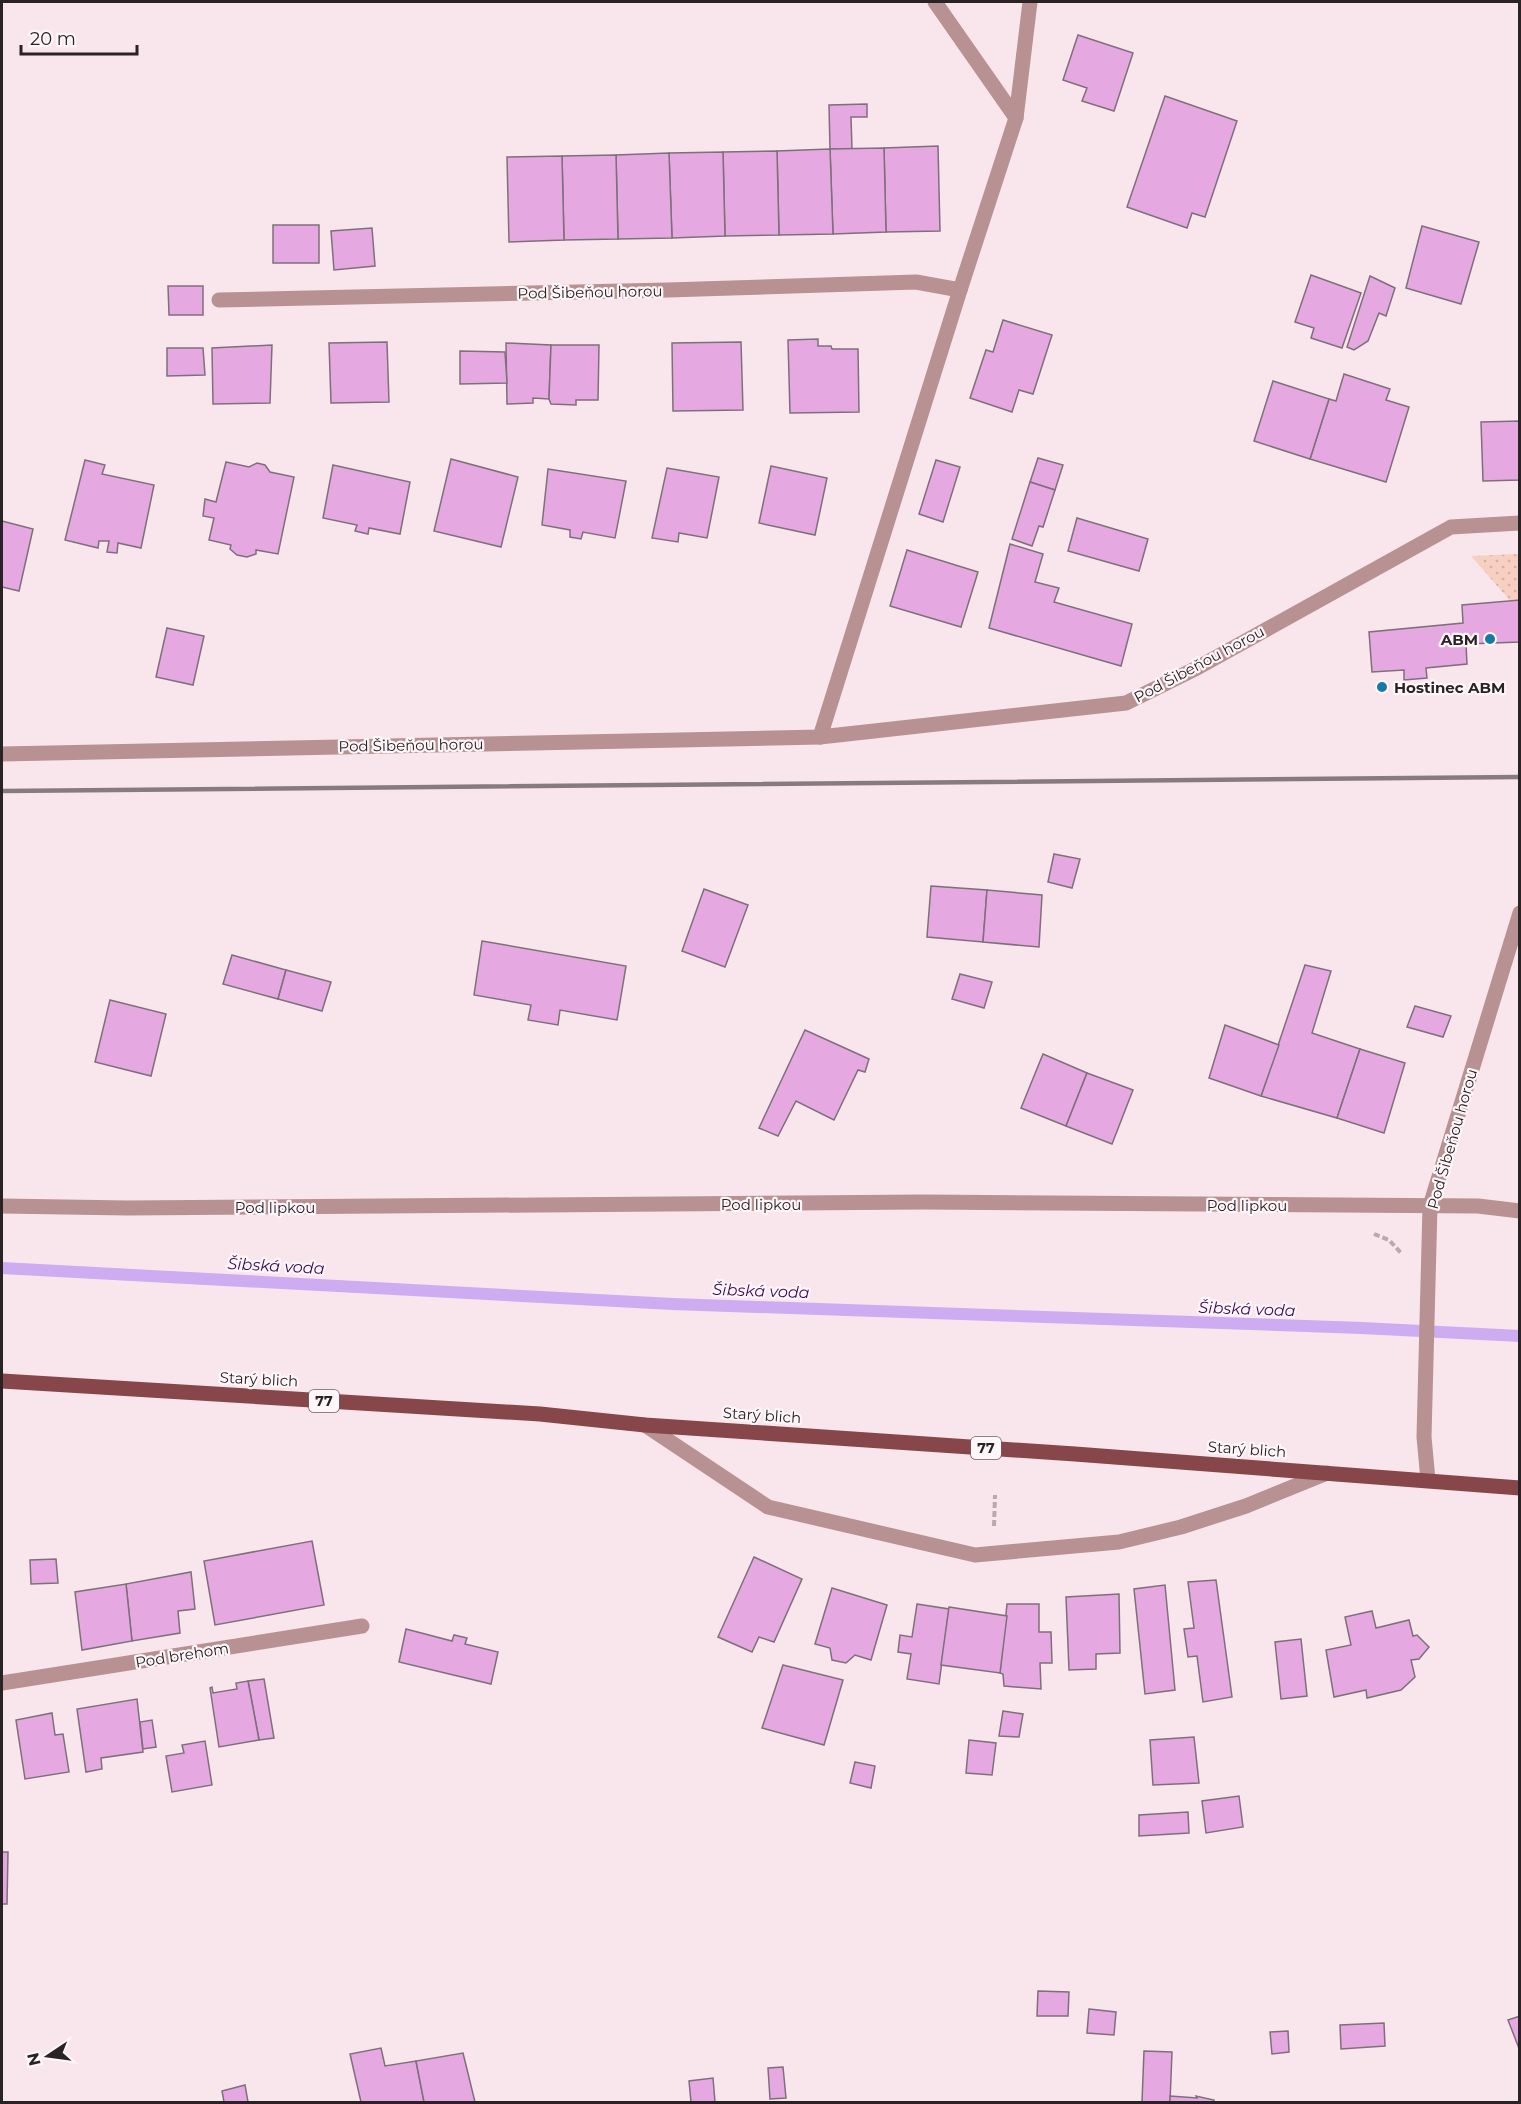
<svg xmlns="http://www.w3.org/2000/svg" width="1521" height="2104" font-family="Montserrat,sans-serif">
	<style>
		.grass { fill: url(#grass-dots) }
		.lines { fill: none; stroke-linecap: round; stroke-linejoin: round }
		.stream { stroke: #cdacf2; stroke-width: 12 }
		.building { fill: #e6a8e0; stroke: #7d707b; stroke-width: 1.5 }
		.path { stroke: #b8a9ae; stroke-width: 4; stroke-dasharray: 6 3; stroke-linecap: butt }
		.service { stroke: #b89192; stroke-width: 15 }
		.minor { stroke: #b89192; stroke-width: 15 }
		.primary { stroke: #874649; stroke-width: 15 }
		.rail { stroke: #887b80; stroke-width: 4.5 }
		.poi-dot { fill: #157ba6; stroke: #fef6f9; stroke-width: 2 }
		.labels { text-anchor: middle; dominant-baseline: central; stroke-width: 4.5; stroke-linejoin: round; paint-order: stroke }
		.shield { fill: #fef6f9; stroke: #6a6265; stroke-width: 1.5 }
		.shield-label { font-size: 14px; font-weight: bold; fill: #2a2326 }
		.street-label { font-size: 15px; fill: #2a2326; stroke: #fef6f9 }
		.poi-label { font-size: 15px; font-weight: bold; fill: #2a2326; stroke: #fef6f9; text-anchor: end }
		.water-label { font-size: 16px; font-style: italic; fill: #3b0b5d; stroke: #fef6f9 }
	</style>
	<defs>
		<pattern id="grass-dots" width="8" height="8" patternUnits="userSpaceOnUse" patternTransform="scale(1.5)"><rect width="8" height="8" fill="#f7d0c1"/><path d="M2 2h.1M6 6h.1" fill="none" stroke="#d4b2a6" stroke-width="1.8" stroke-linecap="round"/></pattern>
	</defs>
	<rect width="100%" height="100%" fill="#f9e5ec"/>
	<path class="grass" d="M1519 554V611L1471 556Z"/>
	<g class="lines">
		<path class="stream" d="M2 1268 673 1304 1362 1328 1520 1336"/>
	</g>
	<g class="building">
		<path d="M1078 35 1133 53 1114 111 1082 101 1087 88 1063 80Z"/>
		<path d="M1165 96 1237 121 1205 217 1192 213 1187 228 1127 207Z"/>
		<path d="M867 104V117H851L852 149H830L829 105Z"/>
		<path d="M938 146 940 231 886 232 884 148Z"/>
		<path d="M884 148 886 232 833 234 830 149Z"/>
		<path d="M830 149 833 234 779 235 777 151Z"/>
		<path d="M777 151 779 235 725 236 723 152Z"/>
		<path d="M723 152 725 236 672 238 669 153Z"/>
		<path d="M669 153 672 238 618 239 616 155Z"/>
		<path d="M616 155 618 239 564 240 562 156Z"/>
		<path d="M562 156 564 240 509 242 507 157Z"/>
		<rect x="273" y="225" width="46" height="38"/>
		<path d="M1422 226 1479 242 1461 304 1406 288Z"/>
		<path d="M372 228 375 266 334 270 331 231Z"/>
		<path d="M1311 275 1361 293 1342 348 1311 338 1314 328 1295 322Z"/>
		<path d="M1370 276 1395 288 1386 316 1379 313 1368 341 1354 350 1347 347Z"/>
		<path d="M168 286H203V315H169Z"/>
		<path d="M1003 320 1052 335 1033 394 1019 390 1012 412 970 398 986 350 993 352Z"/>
		<path d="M818 339V346H831L832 349H858L859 412 790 413 788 340Z"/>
		<path d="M387 342 389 402 331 403 329 343Z"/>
		<path d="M741 342 743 410 673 411 672 343Z"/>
		<path d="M506 343 551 345 549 399 533 398V403L507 404Z"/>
		<path d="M272 345 270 403 213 404 212 348Z"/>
		<path d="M551 345H599L598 400H576V405L551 404 549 399Z"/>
		<path d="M167 348H203L205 375 167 376Z"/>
		<path d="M460 351 505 352 507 383 460 384Z"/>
		<path d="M1344 374 1390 389 1386 400 1409 407 1386 482 1310 459 1329 399 1336 401Z"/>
		<path d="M1273 381 1329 399 1310 459 1254 441Z"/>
		<path d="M1520 421V480L1483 481 1481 422Z"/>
		<path d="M1038 458 1063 465 1055 490 1030 482Z"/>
		<path d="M451 459 518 477 501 547 434 531Z"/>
		<path d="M85 460 105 465 102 474 154 485 141 548 118 543 117 553 107 552 109 541H99L98 548 65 540Z"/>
		<path d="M936 460 960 467 943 522 919 514Z"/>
		<path d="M226 462 249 467 257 463 265 465 270 472 294 477 278 554 256 550V554L247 557 237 555 230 549 231 545 209 540 214 518 203 516 205 499 216 502Z"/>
		<path d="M333 465 410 482 400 534 369 528 368 534 355 531 357 525 323 518Z"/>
		<path d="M771 466 827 478 815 535 759 523Z"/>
		<path d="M667 468 719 477 707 538 679 533 678 542 652 538Z"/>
		<path d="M548 469 626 481 615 538 583 532 581 539 570 537V530L542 525Z"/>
		<path d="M1030 482 1055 490 1043 527 1039 526 1032 546 1012 539Z"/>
		<path d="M1077 518 1148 539 1139 571 1068 551Z"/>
		<path d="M2 521 33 529 19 591 2 587Z"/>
		<path d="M1010 544 1043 554 1035 582 1059 588 1054 602 1132 624 1121 666 989 628Z"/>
		<path d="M907 550 978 572 961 627 890 606Z"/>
		<path d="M1520 600V642L1466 644 1467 664 1426 668 1427 678 1404 680V670L1372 672 1369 632 1463 623 1462 605Z"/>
		<path d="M167 628 204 636 193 685 156 677Z"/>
		<path d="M1054 854 1080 859 1072 888 1048 882Z"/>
		<path d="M931 886 987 890 983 942 927 937Z"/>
		<path d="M704 889 748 905 725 967 682 951Z"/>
		<path d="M987 890 1042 895 1039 947 983 942Z"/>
		<path d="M482 941 626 966 617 1020 560 1010 558 1025 528 1020 531 1005 474 995Z"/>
		<path d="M232 955 286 970 278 999 223 984Z"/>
		<path d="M1305 965 1331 971 1312 1033 1360 1049 1337 1118 1261 1096Z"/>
		<path d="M286 970 331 982 322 1011 278 999Z"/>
		<path d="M960 974 992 982 984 1008 952 999Z"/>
		<path d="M110 1000 166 1014 151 1076 95 1062Z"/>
		<path d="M1415 1006 1451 1016 1443 1037 1407 1027Z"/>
		<path d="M1225 1025 1279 1045 1261 1096 1209 1078Z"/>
		<path d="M805 1030 869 1059 865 1072 858 1070 834 1120 796 1101 778 1136 759 1128Z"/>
		<path d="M1360 1049 1405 1063 1384 1133 1337 1118Z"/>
		<path d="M1043 1054 1087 1073 1066 1126 1021 1108Z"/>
		<path d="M1087 1073 1133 1090 1112 1144 1066 1126Z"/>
		<path d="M312 1541 324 1605 215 1625 204 1561Z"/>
		<path d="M754 1557 802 1579 774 1642 759 1637 752 1652 718 1637Z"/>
		<path d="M56 1559 58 1583 31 1584 30 1560Z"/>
		<path d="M191 1572 195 1609 178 1611 180 1633 132 1641 126 1584Z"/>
		<path d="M1216 1580 1232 1697 1203 1702 1197 1656 1188 1657 1184 1629 1194 1628 1188 1582Z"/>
		<path d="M126 1584 132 1641 82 1650 75 1592Z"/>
		<path d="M1165 1585 1175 1690 1145 1694 1134 1589Z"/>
		<path d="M832 1588 887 1605 871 1660 855 1655 846 1663 832 1660 830 1648 815 1644Z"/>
		<path d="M1119 1594 1120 1653 1096 1654V1669L1069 1670 1066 1597Z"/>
		<path d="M917 1604 949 1609 939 1684 907 1679 911 1654 898 1652 900 1635 912 1637Z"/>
		<path d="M1007 1604H1039V1632H1051L1052 1663H1040L1041 1689 1004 1686 1003 1674 1000 1673Z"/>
		<path d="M949 1607 1007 1616 1000 1673 941 1665Z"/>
		<path d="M1372 1611 1376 1628 1409 1620 1413 1636 1417 1635 1429 1647 1419 1659 1411 1660 1415 1677 1401 1690 1367 1698 1366 1690 1334 1697 1326 1650 1351 1645 1345 1617Z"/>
		<path d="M406 1629 452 1641 454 1635 467 1638 465 1644 498 1652 491 1684 399 1662Z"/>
		<path d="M1301 1639 1307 1696 1281 1699 1275 1642Z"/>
		<path d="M783 1665 843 1680 824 1745 762 1728Z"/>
		<path d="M264 1679 274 1738 259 1740 248 1681Z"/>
		<path d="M248 1681 259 1740 219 1747 210 1688 212 1687 213 1693 237 1689 236 1683Z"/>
		<path d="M137 1699 143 1752 101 1758 102 1769 86 1772 77 1709Z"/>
		<path d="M1003 1711 1023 1714 1019 1737 999 1736Z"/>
		<path d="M52 1713 55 1735 63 1734 69 1772 25 1779 16 1720Z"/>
		<path d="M152 1720 156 1747 143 1749 140 1722Z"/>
		<path d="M1194 1737 1199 1783 1153 1785 1150 1740Z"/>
		<path d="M969 1740 996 1743 992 1775 966 1773Z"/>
		<path d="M205 1741 212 1785 172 1792 166 1756 184 1753 182 1745Z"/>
		<path d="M855 1762 875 1766 871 1788 850 1783Z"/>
		<path d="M1239 1796 1243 1827 1206 1833 1202 1801Z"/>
		<path d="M1188 1812 1189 1833 1139 1836V1815Z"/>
		<path d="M2 1852H8L7 1904H2Z"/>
		<path d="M1038 1991 1069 1992 1068 2016H1037Z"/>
		<path d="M1089 2009 1116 2012 1114 2035 1087 2033Z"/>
		<path d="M1520 2016V2051L1508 2020Z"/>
		<path d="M1384 2023 1385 2046 1341 2049 1340 2025Z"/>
		<path d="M1288 2031 1289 2052 1272 2054 1270 2032Z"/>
		<path d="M381 2048 385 2066 416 2061 424 2102H361L350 2054Z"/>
		<path d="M1144 2051 1172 2052 1170 2102H1142Z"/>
		<path d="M463 2053 475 2102H424L416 2061Z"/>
		<path d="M783 2067 786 2098 770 2099 768 2068Z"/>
		<path d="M713 2078 715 2102H691L689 2081Z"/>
		<path d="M245 2085 248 2102H224L222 2091Z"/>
		<path d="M1170 2096 1197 2098 1196 2096 1214 2100V2102H1170Z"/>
	</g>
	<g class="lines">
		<g class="path">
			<path d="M1374 1234 1389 1240 1401 1253"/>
			<path d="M994 1526 995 1495"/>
		</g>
		<g class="service">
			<path d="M935 2 1016 118"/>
			<path d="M645 1425 768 1507 975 1555 1119 1542 1181 1527 1246 1506 1327 1473"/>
		</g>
		<g class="minor">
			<path d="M219 300 668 290 916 282 960 290"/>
			<path d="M820 737 960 290 1016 118 1030 2"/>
			<path d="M2 754 820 737 1126 703 1197 668 1451 527 1520 523"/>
			<path d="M2 1206 128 1208 923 1202 1478 1206 1520 1211"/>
			<path d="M1428 1480 1424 1437 1430 1206 1520 913"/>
			<path d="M2 1683 362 1626"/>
		</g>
		<path class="primary" d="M2 1381 540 1414 645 1425 1075 1454 1520 1488"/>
		<path class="rail" d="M2 791 1520 777"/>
	</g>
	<g class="poi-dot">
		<circle cx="1490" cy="639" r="6"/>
		<circle cx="1382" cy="687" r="6"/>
	</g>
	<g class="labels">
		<g class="shield">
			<rect x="309" y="1390" width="30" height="22" rx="4.5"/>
			<rect x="971" y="1437" width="30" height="22" rx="4.5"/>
		</g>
		<g class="shield-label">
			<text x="324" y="1401">77</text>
			<text x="986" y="1448">77</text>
		</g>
		<g class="street-label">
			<text transform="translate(590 292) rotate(-1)">Pod Šibeňou horou</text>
			<text transform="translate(1199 664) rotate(-28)">Pod Šibeňou horou</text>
			<text transform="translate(411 745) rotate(-1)">Pod Šibeňou horou</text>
			<text transform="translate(1452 1139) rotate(-74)">Pod Šibeňou horou</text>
			<text x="761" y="1204">Pod lipkou</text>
			<text x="1247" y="1205">Pod lipkou</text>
			<text x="275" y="1207">Pod lipkou</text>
			<text transform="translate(259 1379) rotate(3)">Starý blich</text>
			<text transform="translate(762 1415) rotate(4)">Starý blich</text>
			<text transform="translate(1247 1449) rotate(4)">Starý blich</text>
			<text transform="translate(182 1655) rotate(-9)">Pod brehom</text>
		</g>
		<g class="poi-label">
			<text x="1478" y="639">ABM</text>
			<text x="1394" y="687" text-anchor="start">Hostinec ABM</text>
		</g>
		<g class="water-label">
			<text transform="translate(276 1266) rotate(3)">Šibská voda</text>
			<text transform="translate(761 1291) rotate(2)">Šibská voda</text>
			<text transform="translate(1247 1309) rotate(2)">Šibská voda</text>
		</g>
	</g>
	<rect width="1521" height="2104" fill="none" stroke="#2a2326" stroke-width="6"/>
	<g transform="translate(48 2056) rotate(257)" stroke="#fef6f9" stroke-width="4.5" paint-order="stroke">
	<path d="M0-4.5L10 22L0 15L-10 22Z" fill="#2a2326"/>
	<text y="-9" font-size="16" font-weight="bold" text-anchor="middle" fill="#2a2326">N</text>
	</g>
	<path d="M21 45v9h116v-9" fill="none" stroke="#2a2326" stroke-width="3"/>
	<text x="30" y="45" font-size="18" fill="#2a2326" stroke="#fef6f9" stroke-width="4.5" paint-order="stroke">20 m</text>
</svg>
